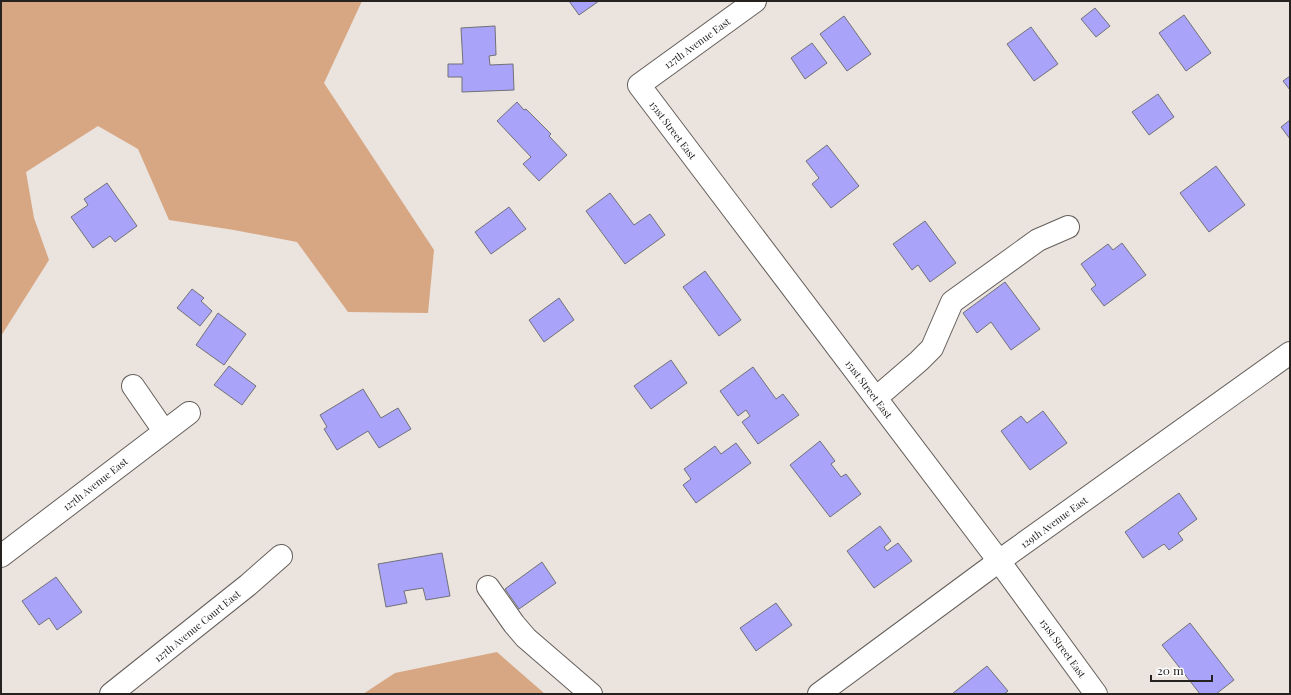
<svg xmlns="http://www.w3.org/2000/svg" width="1291" height="695" font-family="'Playfair Display',serif">
	<style>
		.green { fill: #d7a682 }
		.building { fill: #a9a3f9; stroke: #717178 }
		.lines { fill: none; stroke-linecap: round; stroke-linejoin: round }
		.minor-casing { stroke: #655f5b; stroke-width: 24 }
		.minor { stroke: #fff; stroke-width: 22 }
		.labels { text-anchor: middle; dominant-baseline: central; stroke-width: 3; stroke-linejoin: round; paint-order: stroke }
		.street-label { font-size: 10px; fill: #252220; stroke: #fff }
	</style>
	<rect width="100%" height="100%" fill="#eae3de"/>
	<g class="green">
		<path d="M1 1H362L324 83 434 250 428 313 348 312 297 242 234 230 169 220 138 149 98 126 26 172 34 218 49 260 1 336Z"/>
		<path d="M497 652 545 694H363L395 673Z"/>
	</g>
	<g class="building">
		<path d="M569 1H599L579 15Z"/>
		<path d="M1095 8 1110 26 1096 37 1081 19Z"/>
		<path d="M1184 15 1211 53 1186 71 1159 33Z"/>
		<path d="M844 16 871 54 847 71 820 34Z"/>
		<path d="M495 26 496 55 489 56 490 65 513 64 514 90 462 92V77H448V64H463L461 28Z"/>
		<path d="M1031 27 1058 64 1034 81 1007 44Z"/>
		<path d="M812 43 827 63 805 79 791 58Z"/>
		<path d="M1290 76V90L1283 81Z"/>
		<path d="M1158 94 1174 117 1149 135 1132 112Z"/>
		<path d="M517 102 524 110 526 109 551 134 549 136 567 155 539 181 523 164 531 157 497 121Z"/>
		<path d="M1290 120V139L1281 127Z"/>
		<path d="M827 145 859 186 831 208 812 184 819 178 806 161Z"/>
		<path d="M1216 166 1245 205 1209 232 1180 193Z"/>
		<path d="M107 183 137 226 115 242 110 236 93 248 71 217 88 205 84 199Z"/>
		<path d="M610 193 634 225 650 214 665 235 625 264 586 211Z"/>
		<path d="M509 207 526 229 491 254 475 232Z"/>
		<path d="M925 221 956 263 930 282 918 265 912 270 893 244Z"/>
		<path d="M1122 243 1146 275 1104 306 1091 289 1096 285 1081 264 1108 244 1113 250Z"/>
		<path d="M705 271 741 320 719 336 683 287Z"/>
		<path d="M1005 282 1040 329 1011 350 991 322 977 333 963 313Z"/>
		<path d="M192 289 204 298 201 301 212 311 200 326 177 308Z"/>
		<path d="M559 298 574 320 544 342 529 320Z"/>
		<path d="M218 313 246 334 224 365 196 345Z"/>
		<path d="M671 360 687 383 651 409 634 386Z"/>
		<path d="M229 366 256 386 242 405 214 385Z"/>
		<path d="M753 367 776 399 783 394 799 415 758 444 742 422 750 416 746 410 738 416 720 391Z"/>
		<path d="M363 389 381 418 398 408 411 429 379 448 368 431 337 450 324 429 327 427 320 415Z"/>
		<path d="M1043 411 1067 443 1030 470 1001 431 1021 416 1027 423Z"/>
		<path d="M820 441 835 461 831 464 841 477 846 474 861 494 830 517 790 465Z"/>
		<path d="M736 443 751 463 696 503 683 485 691 479 684 469 715 446 721 454Z"/>
		<path d="M1179 493 1197 519 1178 533 1183 540 1169 550 1164 544 1143 558 1125 532Z"/>
		<path d="M880 526 891 541 884 547 887 551 898 543 912 561 874 588 847 551Z"/>
		<path d="M442 553 450 596 426 600 423 588 404 591 407 603 386 607 378 564Z"/>
		<path d="M542 562 556 583 519 609 505 589Z"/>
		<path d="M56 577 82 612 57 630 49 618 39 625 22 601Z"/>
		<path d="M776 603 792 625 756 651 740 628Z"/>
		<path d="M1190 623 1234 680 1216 694H1200L1162 645Z"/>
		<path d="M987 666 1008 691 1004 694H952Z"/>
	</g>
	<g class="lines">
		<defs>
			<g id="minor">
				<path d="M755 1 639 85 999 561 1096 694"/>
				<path d="M133 386 164 431"/>
				<path d="M876 398 919 361 932 348 952 302 1038 240 1068 227"/>
				<path d="M1 556 189 413"/>
				<path d="M488 587 514 624 526 638 591 694"/>
				<path d="M111 694 248 585 281 556"/>
				<path d="M819 694 999 561 1290 353"/>
			</g>
		</defs>
		<use href="#minor" class="minor-casing"/>
		<use href="#minor" class="minor"/>
	</g>
	<g class="labels">
		<g class="street-label">
			<text transform="translate(697 43) rotate(-36)">127th Avenue East</text>
			<text transform="translate(673 130) rotate(53)">151st Street East</text>
			<text transform="translate(869 389) rotate(53)">151st Street East</text>
			<text transform="translate(95 484) rotate(-38)">127th Avenue East</text>
			<text transform="translate(1054 522) rotate(-36)">129th Avenue East</text>
			<text transform="translate(197 626) rotate(-39)">127th Avenue Court East</text>
			<text transform="translate(1063 648) rotate(54)">151st Street East</text>
		</g>
	</g>
	<rect width="1291" height="695" fill="none" stroke="#252220" stroke-width="4"/>
	<path d="M1151 675v6h61v-6" fill="none" stroke="#252220" stroke-width="2"/>
	<text x="1157" y="675" font-size="12" fill="#252220" stroke="#ffffff" stroke-width="3" paint-order="stroke">20 m</text>
</svg>
